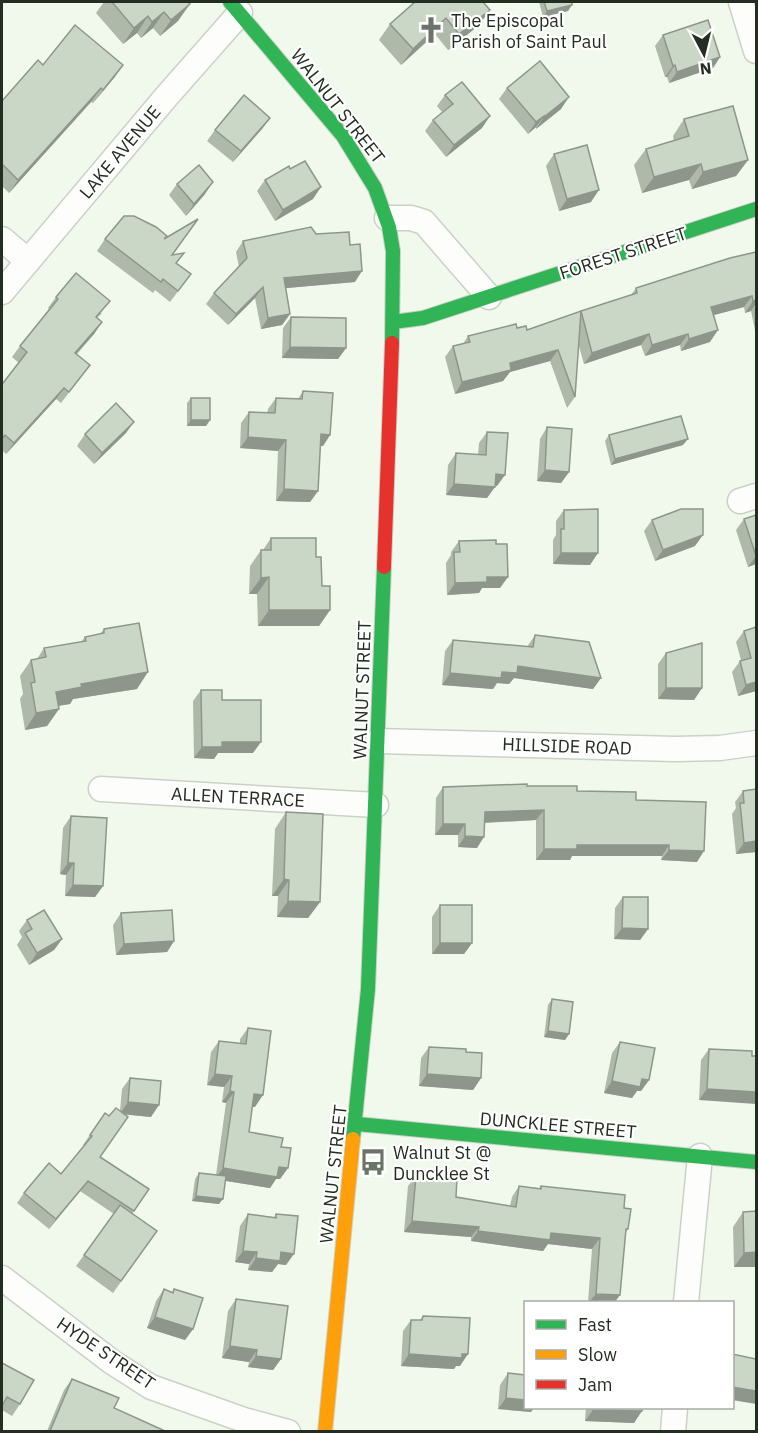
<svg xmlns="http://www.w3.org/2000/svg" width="758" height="1433" font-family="'IBM Plex Sans',sans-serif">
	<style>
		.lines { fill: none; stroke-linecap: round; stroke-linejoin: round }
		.street-casing { stroke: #cad2c6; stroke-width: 27 }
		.fast-casing { stroke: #cad2c6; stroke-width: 16 }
		.slow-casing { stroke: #cad2c6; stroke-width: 16 }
		.jam-casing { stroke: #cad2c6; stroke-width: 16 }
		.street { stroke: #fdfefc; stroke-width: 24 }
		.fast { stroke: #30b455; stroke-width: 14 }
		.slow { stroke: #ff9f0a; stroke-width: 14 }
		.jam { stroke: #e5322d; stroke-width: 14 }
		.wall { fill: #afb9aa }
		.shaded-wall { fill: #8e968b }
		.building { fill: #cbd7c6; stroke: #8e968b; stroke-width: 1.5 }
		.labels { text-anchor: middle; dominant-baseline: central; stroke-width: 4.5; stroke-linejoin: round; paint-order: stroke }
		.poi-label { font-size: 18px; fill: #242d21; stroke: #fff; text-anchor: start }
		.street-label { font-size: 18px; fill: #242d21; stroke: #fff }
	</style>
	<rect width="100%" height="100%" fill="#f0f9ec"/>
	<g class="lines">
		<defs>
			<g id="street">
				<path d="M741 2 756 51"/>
				<path d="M387 218H411L424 222 489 297"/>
				<path d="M2 239 28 261"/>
				<path d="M2 292 166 97 240 13"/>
				<path d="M740 501 756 496"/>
				<path d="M378 741 675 749 720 748 756 743"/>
				<path d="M101 789 376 805"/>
				<path d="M2 1278 112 1362 151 1387 244 1420 288 1432"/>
				<path d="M686 1302 700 1156"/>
				<path d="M673 1432 675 1408"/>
			</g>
			<g id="fast">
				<path d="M230 2 343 136 375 188 389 227 393 251 392 343"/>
				<path d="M393 322 423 318 756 209"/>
				<path d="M357 1124 756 1162"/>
				<path d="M353 1139 368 989 384 567"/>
			</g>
			<path id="slow" d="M325 1432 353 1139"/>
			<path id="jam" d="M384 567 392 343"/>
		</defs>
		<use href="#street" class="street-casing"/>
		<use href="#fast" class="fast-casing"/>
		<use href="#slow" class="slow-casing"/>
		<use href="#jam" class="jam-casing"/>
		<use href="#street" class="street"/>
		<use href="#fast" class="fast"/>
		<use href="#slow" class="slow"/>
		<use href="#jam" class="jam"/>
	</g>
	<g class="wall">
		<path d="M104 2H188L178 21 160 36 153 28 141 38 137 33 123 44 96 13Z"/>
		<path d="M414 2H483L490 10 478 26 448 50 435 34 401 65 379 40 390 24Z"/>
		<path d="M539 2H572L568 11 543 17Z"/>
		<path d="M663 35 720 57 713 68 669 83 667 77H665L655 46Z"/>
		<path d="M43 65H123L114 78 93 103 91 102 9 193 2 186V101Z"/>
		<path d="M507 88 561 109 536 129V127L528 134 499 99Z"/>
		<path d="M445 95 482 128 446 157 425 131 433 120 442 112 437 106Z"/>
		<path d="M270 118 262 129 233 162 207 141 215 130Z"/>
		<path d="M684 119 748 160 736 176 692 189 689 180 642 193 634 165 646 149 674 141 673 136Z"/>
		<path d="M554 154 591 202 559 211 546 166Z"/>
		<path d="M290 169 313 199 275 221 257 191 265 180Z"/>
		<path d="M177 184 205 194 186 216 169 195Z"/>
		<path d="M316 234 355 282 286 288 290 314 282 325 261 329 255 298 228 325 206 304 214 293 239 267 236 252 243 241Z"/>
		<path d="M105 239H165L176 263 191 274 170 302 155 290 153 293 97 251Z"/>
		<path d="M756 252V330H755L751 311 745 313 744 307 714 315 710 342 681 351 680 345 645 356 641 345 584 364 578 343 575 397 567 408 550 361 510 372 503 381 455 394 445 357 453 346 463 344 468 336 517 328 527 330 631 295 636 288Z"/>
		<path d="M56 297 102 313 97 318 102 322 94 334 77 354 90 365 61 403 56 399 6 454 2 450V382L3 383 19 363 12 357 20 346 49 309 48 308Z"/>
		<path d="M291 317 346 348 338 359 282 358 283 328Z"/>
		<path d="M303 391 330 435 323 446H320L318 491 310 502 276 501 278 451 240 448 241 423 249 412 267 413 268 409 276 398 298 399Z"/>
		<path d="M191 398 210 420 206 426H187V403Z"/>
		<path d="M547 427 569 472 561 483 537 481 540 439Z"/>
		<path d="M487 432 497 486H495L487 498 446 495 448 465 456 453 478 455 479 443Z"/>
		<path d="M126 433 94 464 77 446 85 434Z"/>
		<path d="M609 435 683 445 611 465 605 441Z"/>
		<path d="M564 510 590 565 553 564V540L556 535V521Z"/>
		<path d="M756 515V564L748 567 736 530 744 519Z"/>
		<path d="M652 520 695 546 655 561 644 531Z"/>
		<path d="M271 538 316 557 322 586 330 610 319 626H258L257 594H249L250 566 261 550H263Z"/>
		<path d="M459 541 496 544 500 588H482L479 593 447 595 446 563 451 555V552Z"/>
		<path d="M756 627V691L738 696 732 672 740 661 741 660 736 642 744 631Z"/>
		<path d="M104 629 137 689 73 699 70 704 58 706 59 709 47 726 25 730 20 699 23 694 20 676 31 660 37 659 44 648 81 642 85 637 100 634Z"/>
		<path d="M535 635 601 678 593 689 514 678 509 684 497 683 493 689 442 685 445 651 453 640 527 647Z"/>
		<path d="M666 653 702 688 694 700 658 699V664Z"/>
		<path d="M201 690 222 700 253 753H218L214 759 194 758 193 701Z"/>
		<path d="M527 786 577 791 636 800 697 862 661 860 662 856H572L570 860H536V820L485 823 477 848 458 847V835H435L436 798 443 787Z"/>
		<path d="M756 789V852L736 854 732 814 736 808 735 802 743 791Z"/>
		<path d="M286 812 320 902 308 918 277 917 278 896H272L275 829Z"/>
		<path d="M71 816 103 886 95 897 65 896 66 875 60 874 63 828Z"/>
		<path d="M623 897 648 929 640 940 614 939 615 908Z"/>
		<path d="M440 905 472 943 464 954H432V917Z"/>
		<path d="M121 913 174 941 167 952 116 955 113 925Z"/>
		<path d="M27 920 62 939 54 950 29 965 17 945 22 937 19 931Z"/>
		<path d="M552 999 569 1034 565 1040 544 1037 548 1005Z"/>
		<path d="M248 1028 255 1107H252L249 1132 281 1147 288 1168 280 1179H276L270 1188 225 1181 219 1204 192 1201 195 1179 199 1173 216 1175 226 1103 222 1102 224 1087 207 1085 211 1052 219 1041 240 1043V1039Z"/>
		<path d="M620 1042 649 1080 641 1091H637L632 1098 604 1093 612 1053Z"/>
		<path d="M429 1047 466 1052 481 1078 473 1090 419 1086 421 1058Z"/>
		<path d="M709 1049 752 1056 699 1100 701 1060Z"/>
		<path d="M130 1078 151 1117 123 1114 100 1157 149 1189 132 1214 157 1231 113 1293 76 1266 114 1214 80 1191 49 1229 17 1203 24 1193 61 1174 84 1146 83 1145 105 1113 109 1116 120 1111 122 1089Z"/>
		<path d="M416 1176 456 1197 510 1206 512 1197 519 1186 539 1188 541 1186 624 1208 628 1229 625 1233 615 1302H588L592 1249 548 1244 543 1251 471 1241V1237L404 1232 408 1186Z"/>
		<path d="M743 1212 756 1267H734L733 1227Z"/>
		<path d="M248 1214 274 1217 276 1214 286 1265 278 1264 272 1272 248 1270 249 1264 235 1262 240 1226Z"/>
		<path d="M164 1289 172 1292 174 1289 193 1329 185 1340 147 1328 156 1301Z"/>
		<path d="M236 1299 281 1359 273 1370 248 1367 249 1362 222 1358 228 1311Z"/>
		<path d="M423 1316 460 1366H456L454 1369 401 1366 403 1331 411 1320H420Z"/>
		<path d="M2 1363 20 1404 12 1416 2 1410Z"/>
		<path d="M508 1373 531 1412 498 1409 500 1385Z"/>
		<path d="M72 1379 114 1408 165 1431H47L64 1390Z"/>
		<path d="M586 1407H642L634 1423 585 1421Z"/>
	</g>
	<g class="shaded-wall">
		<path d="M190 4 178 21 160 36 171 20Z"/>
		<path d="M572 5 568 11 543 17 547 11Z"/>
		<path d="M490 10 478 26 448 50 459 34Z"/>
		<path d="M164 12 153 28 141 38 152 22Z"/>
		<path d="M148 16 137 33 123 44 134 28Z"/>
		<path d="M446 18 435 34 401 65 413 49Z"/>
		<path d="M720 57 713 68 669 83 677 72Z"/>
		<path d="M123 65 114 78 93 103 103 90Z"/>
		<path d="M675 65 667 77H665L673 66Z"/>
		<path d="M101 88 91 102 9 193 18 180Z"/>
		<path d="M569 97 561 109 536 129 544 117Z"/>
		<path d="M490 116 482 128 446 157 454 145Z"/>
		<path d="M544 116 536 127 528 134 536 122Z"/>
		<path d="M270 118 262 129 233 162 241 151Z"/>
		<path d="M748 160 736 176 692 189 703 172Z"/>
		<path d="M701 164 689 180 642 193 654 177Z"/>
		<path d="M213 182 205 194 186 216 194 204Z"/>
		<path d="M321 187 313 199 275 221 283 210Z"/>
		<path d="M599 190 591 202 559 211 567 199Z"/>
		<path d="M362 271 355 282 276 289 284 278Z"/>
		<path d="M263 287 255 298 228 325 236 314Z"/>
		<path d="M752 296 744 307 703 318 711 307Z"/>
		<path d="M756 300V303L751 311 745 313 753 301Z"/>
		<path d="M290 314 282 325 261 329 268 318Z"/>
		<path d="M102 322 94 334 67 364 75 353Z"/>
		<path d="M718 330 710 342 681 351 689 339Z"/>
		<path d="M649 334 641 345 584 364 592 353Z"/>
		<path d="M688 334 680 345 645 356 652 345Z"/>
		<path d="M290 347 346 348 338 359 282 358Z"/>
		<path d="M558 350 550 361 510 372 503 381 455 394 462 382 510 363Z"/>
		<path d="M64 388 56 399 6 454 14 443Z"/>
		<path d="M191 420H210L206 426H187Z"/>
		<path d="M134 422 126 433 94 464 102 453Z"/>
		<path d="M321 434 330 435 323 446 313 445Z"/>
		<path d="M248 437 286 440 278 451 240 448Z"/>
		<path d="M688 439 683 445 611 465 615 459Z"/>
		<path d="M545 470 569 472 561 483 537 481Z"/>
		<path d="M496 474 505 475 497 486H488Z"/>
		<path d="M454 484 495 487 487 498 446 495Z"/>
		<path d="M284 489 318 491 310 502 276 501Z"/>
		<path d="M703 535 695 546 655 561 663 550Z"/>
		<path d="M561 553H598L590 565 553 564Z"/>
		<path d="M756 555V564L748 567 756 556Z"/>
		<path d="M269 577 257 594H249L261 578Z"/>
		<path d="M487 577H508L500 588H482L479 593 447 595 455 583Z"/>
		<path d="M269 610H330L319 626H258Z"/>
		<path d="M518 666 601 678 593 689 514 678 509 684 497 683 493 689 442 685 450 673 502 672Z"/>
		<path d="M148 672 137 689 73 699 70 704 44 708 56 692 81 684Z"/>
		<path d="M756 682V691L738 696 746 685Z"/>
		<path d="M666 688H702L694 700 658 699Z"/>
		<path d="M59 709 47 726 25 730 36 713Z"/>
		<path d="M222 742H261L253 753H218L214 759 194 758 202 747Z"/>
		<path d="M544 810 536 820 477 823 485 812Z"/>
		<path d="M443 824H465L458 835H435Z"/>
		<path d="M465 836 484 837 477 848 458 847Z"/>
		<path d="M756 841V852L736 854 744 843Z"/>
		<path d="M577 845H669L662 856H572L570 860H536L544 849Z"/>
		<path d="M669 850 704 851 697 862 661 860Z"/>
		<path d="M68 863H74L66 875 60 874Z"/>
		<path d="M284 879 289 880 278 896H272Z"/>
		<path d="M73 885 103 886 95 897 65 896Z"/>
		<path d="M288 901 320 902 308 918 277 917Z"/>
		<path d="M622 928 648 929 640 940 614 939Z"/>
		<path d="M62 939 54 950 29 965 37 953Z"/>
		<path d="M174 941 167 952 116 955 124 944Z"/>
		<path d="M440 943H472L464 954H432Z"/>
		<path d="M548 1031 569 1034 565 1040 544 1037Z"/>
		<path d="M215 1074 232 1076 224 1087 207 1085Z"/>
		<path d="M427 1074 481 1078 473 1090 419 1086Z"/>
		<path d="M642 1079 649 1080 641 1091H637L632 1098 604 1093 612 1081Z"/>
		<path d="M707 1089 756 1092V1104L699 1100Z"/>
		<path d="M230 1091 234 1092 226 1103 222 1102Z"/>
		<path d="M254 1094 263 1095 255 1107 246 1106Z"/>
		<path d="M128 1102 159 1105 151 1117 120 1114Z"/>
		<path d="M279 1167 288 1168 280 1179H276L270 1188 215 1179 223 1168Z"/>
		<path d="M88 1181 80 1191 49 1229 56 1219Z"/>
		<path d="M196 1196 223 1199 219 1204 192 1201Z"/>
		<path d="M412 1221 479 1227 471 1237 404 1232Z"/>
		<path d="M478 1231 551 1233 600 1238 592 1249 548 1244 543 1251 471 1241Z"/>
		<path d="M243 1251 257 1252 249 1264 235 1262Z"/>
		<path d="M281 1252 294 1254 286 1265 278 1264 272 1272 248 1270 256 1258Z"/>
		<path d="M756 1252V1267H734L744 1253Z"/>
		<path d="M596 1294 620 1295 615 1302H589Z"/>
		<path d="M155 1317 193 1329 185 1340 147 1328Z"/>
		<path d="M230 1346 257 1350 249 1362 222 1358Z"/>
		<path d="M409 1354H468L460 1366H456L454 1369 401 1366Z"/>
		<path d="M256 1356 281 1359 273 1370 248 1367Z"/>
		<path d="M732 1387 756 1391V1404L732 1400Z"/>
		<path d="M506 1398 525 1400V1407H535L531 1412 498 1409Z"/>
		<path d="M593 1410 642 1411 634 1423 585 1421Z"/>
	</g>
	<g class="building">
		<path d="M112 2H188L190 4 171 20 164 12 152 22 148 16 134 28Z"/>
		<path d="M415 2H483L490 10 459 34 446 18 413 49 390 24Z"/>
		<path d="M544 2H572V5L547 11Z"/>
		<path d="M708 20 720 57 677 72 675 65 673 66 663 35Z"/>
		<path d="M75 25 123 65 103 90 101 88 18 180 2 164V101L38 60 43 65Z"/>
		<path d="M540 61 569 97 544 117V116L536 122 507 88Z"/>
		<path d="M462 82 490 116 454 145 433 120 453 104 445 95Z"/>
		<path d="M244 95 270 118 241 151 215 130Z"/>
		<path d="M733 106 748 160 703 172 701 164 654 177 646 149 689 136 684 119Z"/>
		<path d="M587 145 599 190 567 199 554 154Z"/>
		<path d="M305 161 321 187 283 210 265 180 289 166 290 169Z"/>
		<path d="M199 165 213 182 194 204 177 184Z"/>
		<path d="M124 216H134L156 227 167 236 164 239 198 219 172 255 184 253 176 263 191 274 178 291 163 279 161 282 105 239Z"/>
		<path d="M311 227 316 234 349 232 350 245 360 244 362 271 284 278 290 314 268 318 263 287 236 314 214 293 247 258 243 241Z"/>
		<path d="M756 252V300L753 301 752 296 711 307 718 330 689 339 688 334 652 345 649 334 592 353 581 311 637 293 636 288 730 258Z"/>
		<path d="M76 273 110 301 96 317 102 322 75 353 90 365 69 392 64 388 14 443 5 435 2 439V382L3 383 27 352 20 346 58 299 56 297Z"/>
		<path d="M581 311 575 397 558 350 510 363 511 370 462 382 453 346 470 342 468 336 516 324 517 328 526 326 527 330Z"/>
		<path d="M291 317 346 318V348L290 347Z"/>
		<path d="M303 391 333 393 330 435 321 434 318 491 284 489 286 440 248 437 249 412 275 413 276 398 302 399Z"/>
		<rect x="191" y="398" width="19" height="22"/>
		<path d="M116 403 134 422 102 453 85 434Z"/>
		<path d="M681 416 688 439 615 459 609 435Z"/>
		<path d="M547 427 572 429 569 472 545 470Z"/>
		<path d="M487 432 508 433 505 475 496 474 495 487 454 484 456 453 486 455Z"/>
		<path d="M598 509V553H561V529H564V510Z"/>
		<path d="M681 509H703V535L663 550 652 520Z"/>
		<path d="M756 515V556L744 519Z"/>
		<path d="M271 538H316V557H321L322 586H330V610H269V577L261 578V550H271Z"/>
		<path d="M496 540V544H507L508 577H487V582L455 583 454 552H460L459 541Z"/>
		<path d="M139 623 148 672 81 684 82 687 56 692 59 709 36 713 31 683 35 682 31 660 46 657 44 648 86 641 85 637 104 633V629Z"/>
		<path d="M756 627V682L746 685 740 661 751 658 744 631Z"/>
		<path d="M535 635 589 642 601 678 518 666 517 673 502 672 501 678 450 673 453 640 533 647Z"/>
		<path d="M702 643V688H666V653Z"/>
		<path d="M201 690H222V700H261V742H222V747H202Z"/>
		<path d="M527 784V786H577V791L636 792V800L706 802 704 851 669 850V845H577V849H544V810L485 812 484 837 465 836V824H443V787Z"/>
		<path d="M756 789V841L744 843 740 803H744L743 791Z"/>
		<path d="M286 812 323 814 320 902 288 901 289 880 284 879Z"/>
		<path d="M71 816 107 818 103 886 73 885 74 863H68Z"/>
		<path d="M623 897H648V929L622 928Z"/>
		<rect x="440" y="905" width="32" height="38"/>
		<path d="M44 910 62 939 37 953 25 933 32 929 27 920Z"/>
		<path d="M172 910 174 941 124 944 121 913Z"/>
		<path d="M552 999 573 1002 569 1034 548 1031Z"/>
		<path d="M248 1028 271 1031 263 1095 254 1094 249 1132 283 1138 281 1147 291 1148 288 1168 279 1167 277 1177 223 1168 234 1092 230 1091 232 1076 215 1074 219 1041 246 1044Z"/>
		<path d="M620 1042 655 1048 649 1080 642 1079 640 1087 612 1081Z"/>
		<path d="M429 1047 466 1049V1052L482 1053 481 1078 427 1074Z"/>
		<path d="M709 1049 752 1051V1056H756V1092L707 1089Z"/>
		<path d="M130 1078 161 1081 159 1105 128 1102Z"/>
		<path d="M116 1108 128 1117 100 1157 149 1189 134 1211 88 1181 56 1219 24 1193 49 1163 61 1174 92 1136 90 1135 105 1113 109 1116Z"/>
		<path d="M199 1173 226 1176 223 1199 196 1196Z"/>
		<path d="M447 1175 457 1177 456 1197 516 1207 519 1186 541 1189V1186L625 1195 624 1208 631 1209 628 1229H626L620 1295 596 1294 600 1238 551 1233 550 1240 478 1231 479 1227 412 1221 416 1176 438 1178Z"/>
		<path d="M120 1205 157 1231 121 1281 84 1255Z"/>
		<path d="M756 1211V1252L744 1253 743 1212Z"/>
		<path d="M248 1214 276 1218V1214L298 1216 294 1254 281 1252 280 1261 256 1258 257 1252 243 1251Z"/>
		<path d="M164 1289 173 1293 174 1289 203 1298 193 1329 155 1317Z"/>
		<path d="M236 1299 288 1306 281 1359 256 1356 257 1350 230 1346Z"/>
		<path d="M423 1316 470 1318 468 1354H462V1358L409 1354 411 1320H422Z"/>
		<path d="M732 1354 756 1359V1391L732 1387Z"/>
		<path d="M2 1363 34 1380 20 1404 7 1397 2 1406Z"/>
		<path d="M508 1373 525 1375V1400L506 1398Z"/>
		<path d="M72 1379 119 1398 114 1408 165 1431H50Z"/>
		<path d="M593 1407H642V1411L593 1410Z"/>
	</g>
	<defs>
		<symbol id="church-bare" viewBox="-9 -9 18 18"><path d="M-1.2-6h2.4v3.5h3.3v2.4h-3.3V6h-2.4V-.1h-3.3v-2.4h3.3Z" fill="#6b7468" stroke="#fff" stroke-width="2.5" paint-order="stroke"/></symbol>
		<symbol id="bus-bare" viewBox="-9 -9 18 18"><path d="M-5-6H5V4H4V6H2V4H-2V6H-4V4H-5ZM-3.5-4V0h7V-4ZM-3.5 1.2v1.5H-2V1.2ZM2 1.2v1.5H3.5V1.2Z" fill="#6b7468" stroke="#fff" stroke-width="2.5" paint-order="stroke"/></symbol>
	</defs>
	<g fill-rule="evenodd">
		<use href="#church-bare" x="412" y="11" width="38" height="38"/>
		<use href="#bus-bare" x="354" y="1143" width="38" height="38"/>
	</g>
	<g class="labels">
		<g class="poi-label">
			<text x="451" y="20">The Episcopal<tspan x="451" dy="21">Parish of Saint Paul</tspan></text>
			<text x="393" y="1152">Walnut St @<tspan x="393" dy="21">Duncklee St</tspan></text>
		</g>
		<g class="street-label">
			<text transform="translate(338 106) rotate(52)">WALNUT STREET</text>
			<text transform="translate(120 152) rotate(-50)">LAKE AVENUE</text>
			<text transform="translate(623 253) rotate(-18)">FOREST STREET</text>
			<text transform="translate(362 690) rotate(-88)">WALNUT STREET</text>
			<text transform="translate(567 746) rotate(2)">HILLSIDE ROAD</text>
			<text transform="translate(238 797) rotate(3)">ALLEN TERRACE</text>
			<text transform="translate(558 1125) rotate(5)">DUNCKLEE STREET</text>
			<text transform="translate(333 1174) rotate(-84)">WALNUT STREET</text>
			<text transform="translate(106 1353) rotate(34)">HYDE STREET</text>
		</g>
	</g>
	<rect width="758" height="1433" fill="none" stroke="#242d21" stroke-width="6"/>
	<rect x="524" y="1301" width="210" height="108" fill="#ffffff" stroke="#a7aba6" stroke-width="1.5"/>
	<rect x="536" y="1320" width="30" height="9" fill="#30b455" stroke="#a7aba6" stroke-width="1.5"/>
	<text x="578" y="1331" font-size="18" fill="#242d21">Fast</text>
	<rect x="536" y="1350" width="30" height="9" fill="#ff9f0a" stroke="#a7aba6" stroke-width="1.5"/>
	<text x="578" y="1361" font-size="18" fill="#242d21">Slow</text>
	<rect x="536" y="1380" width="30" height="9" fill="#e5322d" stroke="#a7aba6" stroke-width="1.5"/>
	<text x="578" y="1391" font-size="18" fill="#242d21">Jam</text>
	<g transform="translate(704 54) rotate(173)" stroke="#ffffff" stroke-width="4.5" paint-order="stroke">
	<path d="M0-4.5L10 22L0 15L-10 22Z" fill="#242d21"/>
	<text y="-9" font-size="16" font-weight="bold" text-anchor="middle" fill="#242d21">N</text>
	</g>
</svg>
